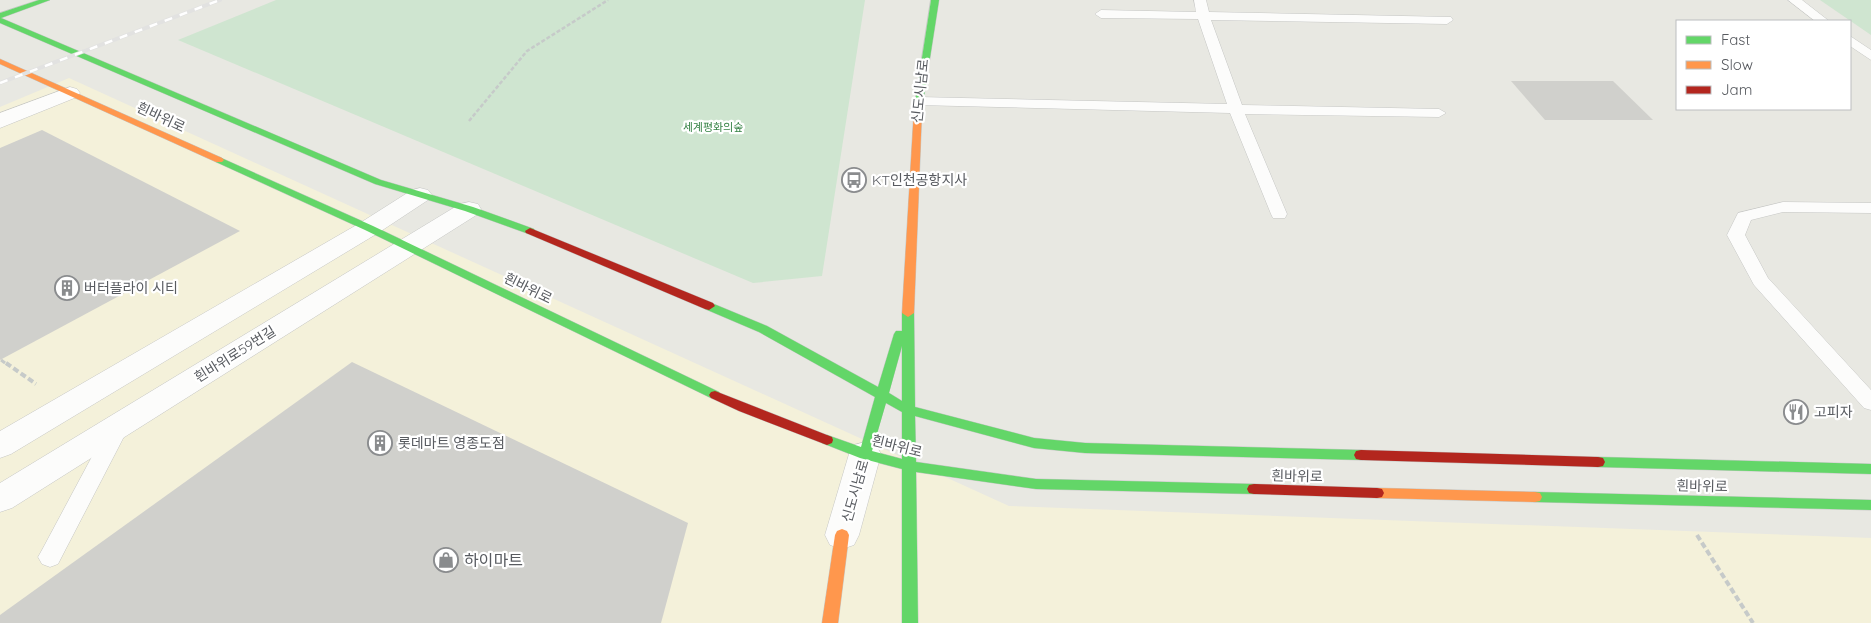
<svg xmlns="http://www.w3.org/2000/svg" width="1871" height="623" font-family="Quicksand,'Noto Sans KR',sans-serif">
	<style>
		.commercial { fill: #f4f1da }
		.green { fill: #cfe5d0 }
		.building { fill: #d0d0cc }
		.lines { fill: none; stroke-linecap: round; stroke-linejoin: round }
		.lane-casing { stroke: #c5c6c4; stroke-width: 1 }
		.street-casing { stroke: #c5c6c4; stroke-width: 1 }
		.fast-casing { stroke: #c5c7c5; stroke-width: 1 }
		.slow-casing { stroke: #c5c7c5; stroke-width: 1 }
		.jam-casing { stroke: #c5c7c5; stroke-width: 1 }
		.path-far2 { stroke: #c6cac9; stroke-width: 2.5; stroke-dasharray: 4 2; stroke-linecap: butt }
		.path-far1 { stroke: #c6cac9; stroke-width: 3; stroke-dasharray: 5 2.5; stroke-linecap: butt }
		.path { stroke: #c6cac9; stroke-width: 4; stroke-dasharray: 6 3; stroke-linecap: butt }
		.lane { fill: #fcfcfb; fill-rule: evenodd }
		.street { fill: #fcfcfb; fill-rule: evenodd }
		.fast { fill: #63d668; fill-rule: evenodd }
		.slow { fill: #ff974d; fill-rule: evenodd }
		.jam { fill: #b3261e; fill-rule: evenodd }
		.rail-casing { stroke: #e2e2e1; stroke-width: 4 }
		.rail { stroke: #fff; stroke-width: 2.5; stroke-dasharray: 8; stroke-linecap: butt }
		.labels { text-anchor: middle; dominant-baseline: central; stroke-width: 4.5; stroke-linejoin: round; paint-order: stroke }
		.far-park-label { font-size: 11px; fill: #358244; stroke: #fff }
		.street-label { font-size: 14px; fill: #585b60; stroke: #fff }
		.poi-label { font-size: 14px; fill: #585b60; stroke: #fff; text-anchor: start }
		.near-poi-label { font-size: 16px; fill: #585b60; stroke: #fff; text-anchor: start }
	</style>
	<rect width="100%" height="100%" fill="#e8e8e2"/>
	<path class="commercial" d="M69 78 1009 506 1871 538V623H0V107Z"/>
	<g class="green">
		<path d="M276 0H865L822 276 753 283 178 40Z"/>
		<path d="M1820 0H1871V35Z"/>
	</g>
	<g class="building">
		<path d="M1511 81H1613L1653 120H1545Z"/>
		<path d="M42 130 240 231 0 360V148Z"/>
		<path d="M352 362 688 523 661 623H0V615Z"/>
	</g>
	<g class="lines">
		<defs>
			<g id="lane">
				<path d="M1194 0H1206L1209 12 1451 17 1453 20 1447 24 1211 20 1242 105 1439 109 1446 113 1439 117 1245 114 1287 214 1285 218H1273L1271 214 1230 113 918 105 911 101 918 97 1227 104 1198 19 1101 18 1095 14 1101 10 1196 12Z"/>
				<path d="M1788 0H1802L1829 21H1815Z"/>
				<path d="M1850 36 1871 50V60L1850 46Z"/>
				<path d="M1783 202 1871 203V213L1783 212 1751 220 1745 235 1768 278 1871 390V410L1864 408 1754 285 1727 235 1738 213Z"/>
				<path d="M118 419 125 421 129 427 58 564 50 567 42 564 38 557 42 550 111 421Z"/>
			</g>
			<g id="street">
				<path d="M70 87 77 89 80 93 77 97 0 128V113Z"/>
				<path d="M420 188 428 190 432 195 428 200 378 233 11 454 0 458V431L360 223 412 190Z"/>
				<path d="M469 202 478 204 481 209 478 214 12 508 0 512V483L460 204Z"/>
				<path d="M865 442 876 445 881 454 859 535 854 545 842 549 830 545 825 535 849 454 854 445Z"/>
			</g>
			<g id="fast">
				<path d="M39 0H50L1 18 381 180 473 207 534 229 535 231 530 234 526 233 465 211 375 184 0 23V13Z"/>
				<path d="M931 0H939L922 109 918 112 914 109Z"/>
				<path d="M219 157 373 226 719 392 721 395 719 398H711L365 230 216 162V158Z"/>
				<path d="M709 302 767 326 878 387 894 334 896 331H902V313L904 310H912L914 313 915 407 1034 438 1085 443 1361 450 1366 451 1368 455 1366 459 1361 460 1085 453 1034 448 915 416 916 462 1036 479 1254 484 1259 485 1261 489 1259 493 1254 494 1036 489 916 472 918 623H902V469L860 458 822 443 821 440 822 437 827 435 861 447 875 397 759 332 705 309 703 306ZM902 346V401L889 393ZM886 403 902 412V459L872 451Z"/>
				<path d="M1598 457 1871 464V474L1598 467 1593 466 1591 462 1593 458Z"/>
				<path d="M1535 492 1871 500V510L1535 502 1530 501 1528 497 1530 493Z"/>
			</g>
			<g id="slow">
				<path d="M0 59 222 158 224 160 222 162H216L0 64Z"/>
				<path d="M918 106 922 109 914 313 908 317 902 313 914 109Z"/>
				<path d="M1377 488 1535 492 1540 493 1542 497 1540 501 1535 502 1377 498 1372 497 1370 493 1372 489Z"/>
				<path d="M842 529 847 531 849 535 838 623H822L835 535 837 531Z"/>
			</g>
			<g id="jam">
				<path d="M530 228 713 303 715 306 709 310 705 309 526 233 525 231Z"/>
				<path d="M715 391 832 437 833 440 832 443 827 445 739 411 711 398 709 395 711 392Z"/>
				<path d="M1361 450 1598 457 1603 458 1605 462 1603 466 1598 467 1361 460 1356 459 1354 455 1356 451Z"/>
				<path d="M1254 484 1377 488 1382 489 1384 493 1382 497 1377 498 1254 494 1249 493 1247 489 1249 485Z"/>
			</g>
		</defs>
		<use href="#lane" class="lane-casing"/>
		<use href="#street" class="street-casing"/>
		<use href="#fast" class="fast-casing"/>
		<use href="#slow" class="slow-casing"/>
		<use href="#jam" class="jam-casing"/>
		<path class="path-far2" d="M469 121 527 51 608 0"/>
		<path class="path-far1" d="M1 360 8 365"/>
		<g class="path">
			<path d="M6 363 36 384"/>
			<path d="M1697 535 1753 623"/>
		</g>
		<use href="#lane" class="lane"/>
		<use href="#street" class="street"/>
		<use href="#fast" class="fast"/>
		<use href="#slow" class="slow"/>
		<use href="#jam" class="jam"/>
		<defs>
			<path id="rail" d="M0 83 220 0"/>
		</defs>
		<use href="#rail" class="rail-casing"/>
		<use href="#rail" class="rail"/>
	</g>
	<defs>
		<symbol id="bus-ring" viewBox="-11 -11 22 22"><circle r="9.5" fill="#fff" stroke="#8a8c8e" stroke-width="1.5"/><path d="M-5-6H5V4H4V6H2V4H-2V6H-4V4H-5ZM-3.5-4V0h7V-4ZM-3.5 1.2v1.5H-2V1.2ZM2 1.2v1.5H3.5V1.2Z" fill="#8a8c8e"/></symbol>
		<symbol id="building-ring" viewBox="-11 -11 22 22"><circle r="9.5" fill="#fff" stroke="#8a8c8e" stroke-width="1.5"/><path d="M-4-6H4V6H1V3H-1V6H-4ZM-2.5-4.3h1.7v1.8h-1.7ZM.8-4.3h1.7v1.8H.8ZM-2.5-1h1.7V.8h-1.7ZM.8-1h1.7V.8H.8Z" fill="#8a8c8e"/></symbol>
		<symbol id="restaurant-ring" viewBox="-11 -11 22 22"><circle r="9.5" fill="#fff" stroke="#8a8c8e" stroke-width="1.5"/><path d="M-5-6h1v4h1v-4h1v4h1v-4h1v5L-1.5 .5V6h-2V.5L-5-1ZM5-6V6H3V1.5H1.5Q1.5-4 5-6Z" fill="#8a8c8e"/></symbol>
		<symbol id="shop-ring" viewBox="-11 -11 22 22"><circle r="9.5" fill="#fff" stroke="#8a8c8e" stroke-width="1.5"/><path d="M-5-2.5h2.3a2.7 3.5 0 0 1 5.4 0H5L5.5 6h-11ZM-1.5-2.5h3a1.5 2.3 0 0 0-3 0Z" fill="#8a8c8e"/></symbol>
	</defs>
	<g fill-rule="evenodd">
		<use href="#bus-ring" x="840" y="166" width="28" height="28"/>
		<use href="#building-ring" x="53" y="274" width="28" height="28"/>
		<use href="#restaurant-ring" x="1782" y="398" width="28" height="28"/>
		<use href="#building-ring" x="366" y="429" width="28" height="28"/>
		<use href="#shop-ring" x="432" y="546" width="28" height="28"/>
	</g>
	<g class="labels">
		<g class="far-park-label">
			<text x="713" y="127">세계평화의숲</text>
		</g>
		<g class="street-label">
			<text transform="translate(920 91) rotate(-84)">신도시남로</text>
			<text transform="translate(161 117) rotate(25)">흰바위로</text>
			<text transform="translate(528 288) rotate(26)">흰바위로</text>
			<text transform="translate(235 354) rotate(-32)">흰바위로59번길</text>
			<text transform="translate(897 446) rotate(14)">흰바위로</text>
			<text transform="translate(1297 476) rotate(1)">흰바위로</text>
			<text transform="translate(1702 486) rotate(1)">흰바위로</text>
			<text transform="translate(855 491) rotate(-74)">신도시남로</text>
		</g>
		<g class="poi-label">
			<text x="872" y="180">KT인천공항지사</text>
			<text x="84" y="288">버터플라이 시티</text>
			<text x="1814" y="412">고피자</text>
			<text x="398" y="443">롯데마트 영종도점</text>
		</g>
		<g class="near-poi-label">
			<text x="464" y="560">하이마트</text>
		</g>
	</g>
	<rect x="1676" y="20" width="175" height="90" fill="#ffffff" stroke="#bcbdbf"/>
	<rect x="1686" y="36" width="25" height="8" fill="#63d668" stroke="#bcbdbf"/>
	<text x="1721" y="45" font-size="15" fill="#585b60">Fast</text>
	<rect x="1686" y="61" width="25" height="8" fill="#ff974d" stroke="#bcbdbf"/>
	<text x="1721" y="70" font-size="15" fill="#585b60">Slow</text>
	<rect x="1686" y="86" width="25" height="8" fill="#b3261e" stroke="#bcbdbf"/>
	<text x="1721" y="95" font-size="15" fill="#585b60">Jam</text>
</svg>
